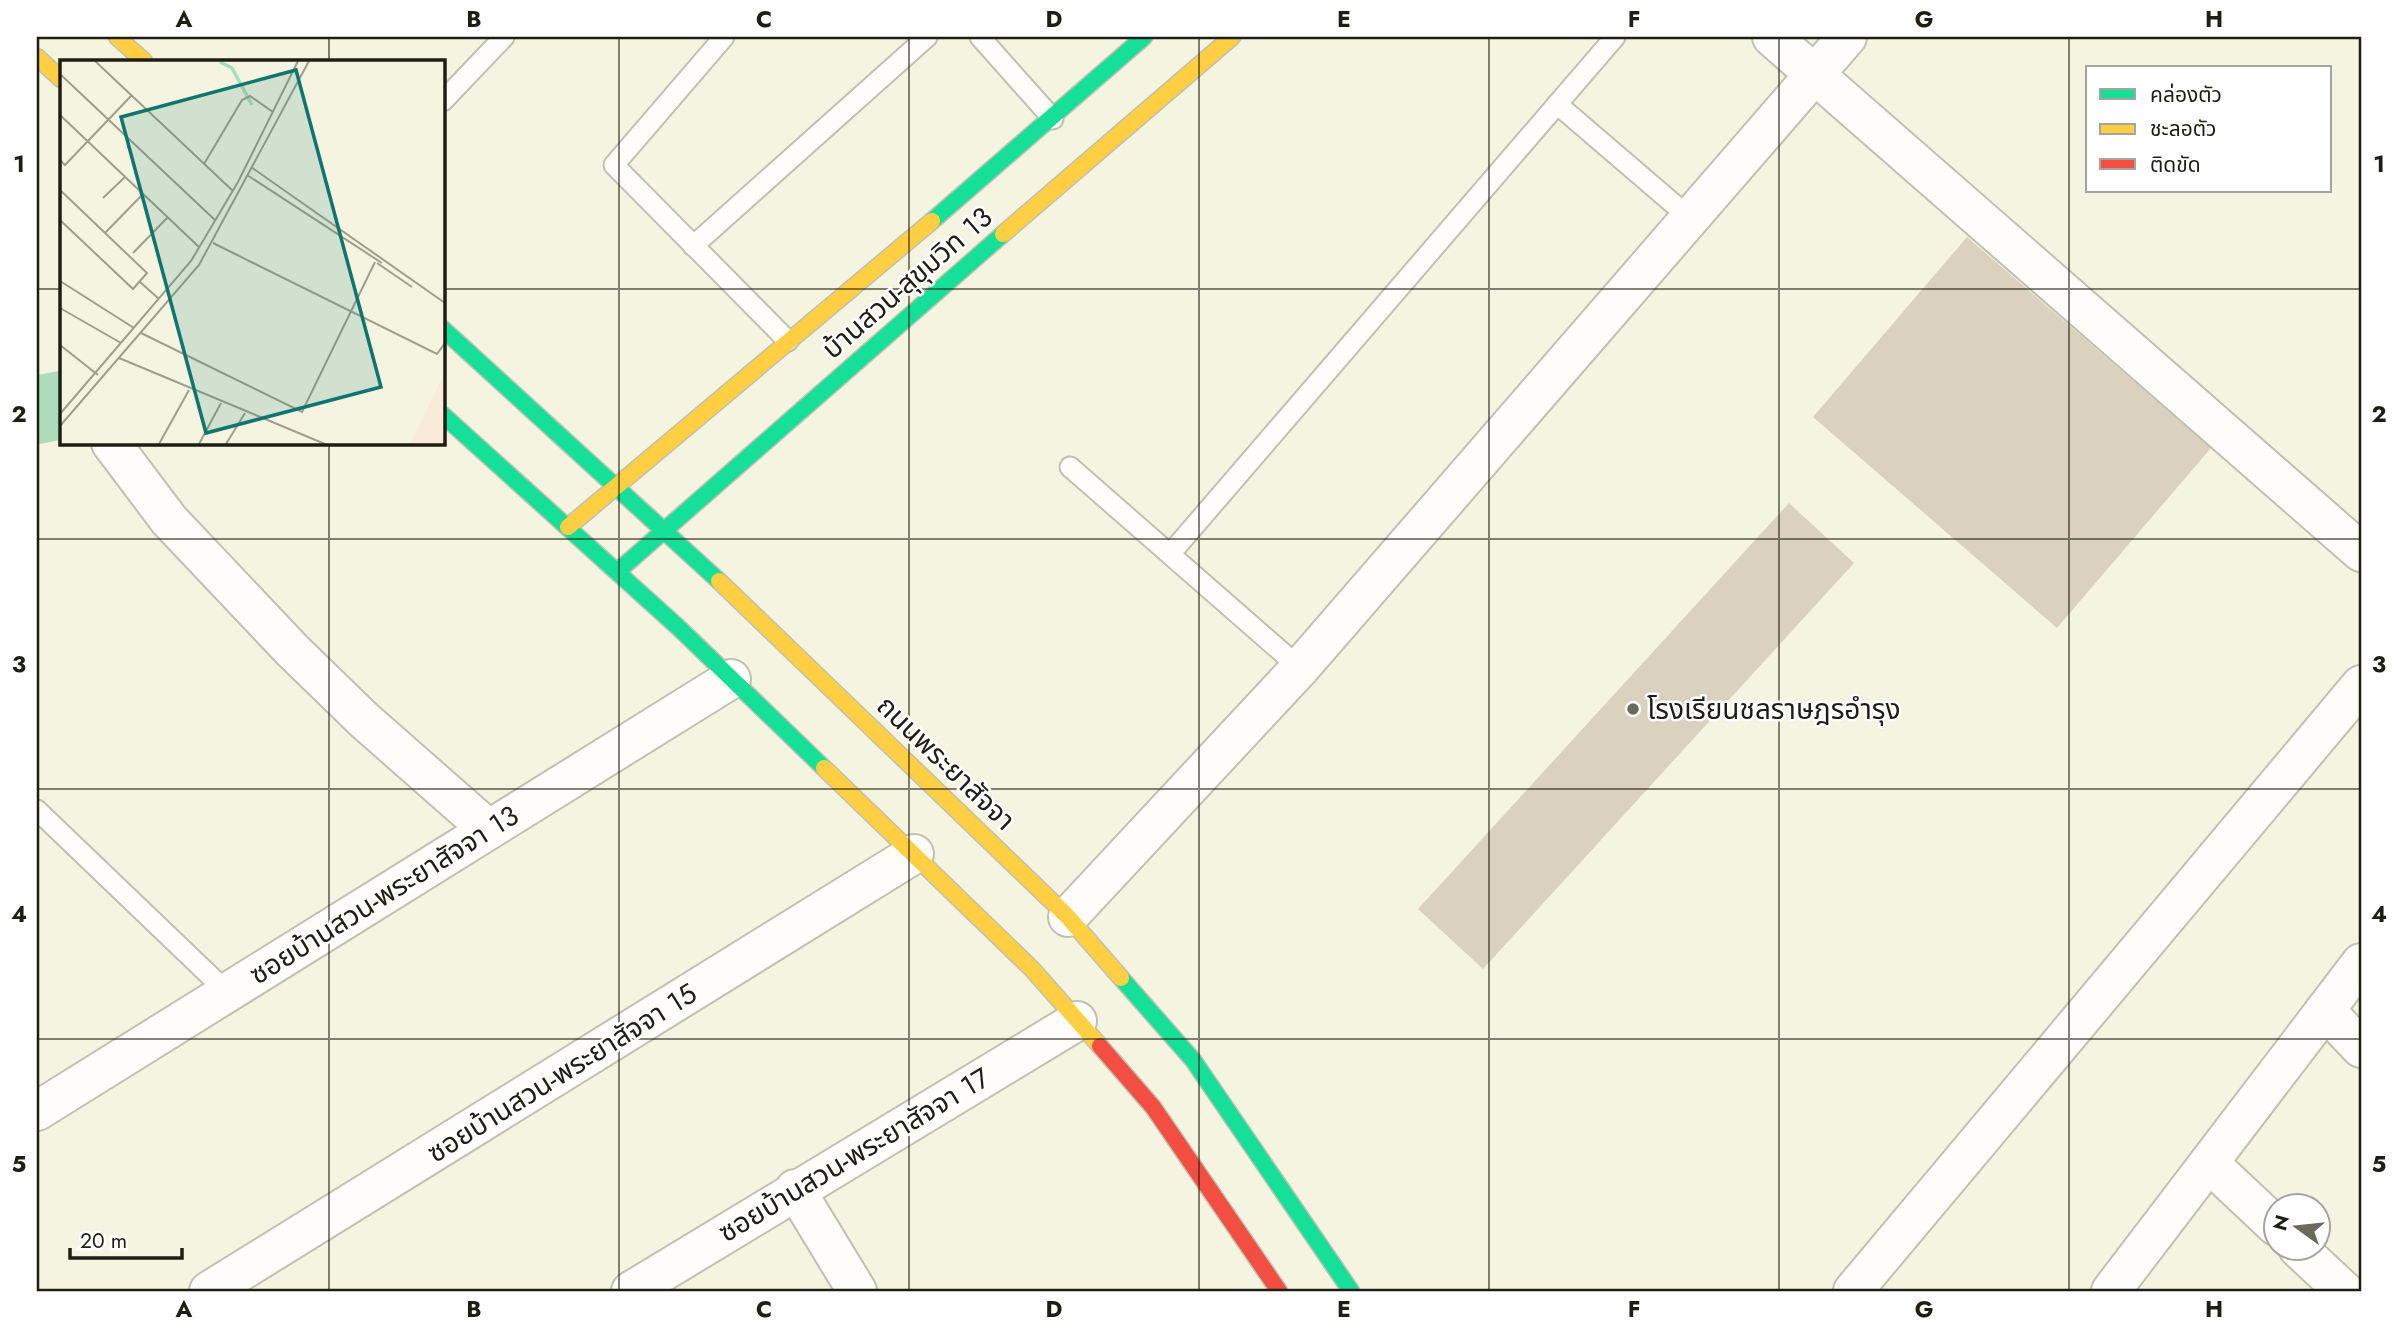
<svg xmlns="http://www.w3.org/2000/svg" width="2398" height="1328" font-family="Jost,'Noto Sans Thai',sans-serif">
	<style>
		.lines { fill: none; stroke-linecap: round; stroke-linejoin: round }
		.river { stroke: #acdcbc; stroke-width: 68 }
		.building { fill: #dad2be }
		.lane-casing { stroke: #c1c0b1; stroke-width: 23 }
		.street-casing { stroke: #c1c0b1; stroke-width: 42 }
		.fast-casing { stroke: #c1c0b1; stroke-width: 19 }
		.slow-casing { stroke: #c1c0b1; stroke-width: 19 }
		.jam-casing { stroke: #c1c0b1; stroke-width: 19 }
		.lane { stroke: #fefdfa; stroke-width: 19 }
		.street { stroke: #fefdfa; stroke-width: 38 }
		.fast { stroke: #16e098; stroke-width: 16 }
		.slow { stroke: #ffcf43; stroke-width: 16 }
		.jam { stroke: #f24e42; stroke-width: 16 }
		.grid { fill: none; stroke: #1f1e12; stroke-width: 2; stroke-opacity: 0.55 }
		.poi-dot { fill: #6a695a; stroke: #fff; stroke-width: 2.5 }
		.labels { text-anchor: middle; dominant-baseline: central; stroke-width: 5; stroke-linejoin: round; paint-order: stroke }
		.street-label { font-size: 28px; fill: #1f1e12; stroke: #fff }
		.poi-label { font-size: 28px; fill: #1f1e12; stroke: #fff; text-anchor: start }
		.inset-river { fill: none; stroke: #acdcbc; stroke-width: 3.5 }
		.inset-road { fill: none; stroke: #9f9e8e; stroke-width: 2 }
		.view { fill: #0f766e; fill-opacity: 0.15; stroke: #0f766e; stroke-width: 3.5 }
		.inset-edge { fill: none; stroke: #1f1e12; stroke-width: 3.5 }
		.neatline { fill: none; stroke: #1f1e12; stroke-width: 2.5 }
		.grid-label { font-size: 23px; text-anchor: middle; font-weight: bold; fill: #1f1e12 }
	</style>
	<rect width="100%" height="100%" fill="#f5f4e1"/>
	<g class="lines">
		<path class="river" d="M37 410 61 405"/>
	</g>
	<g class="building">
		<path d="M1967 237 2211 448 2057 628 1813 417Z"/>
		<path d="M1789 503 1854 563 1483 969 1418 909Z"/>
	</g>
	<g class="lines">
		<defs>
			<g id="lane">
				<path d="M724 37 614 165 788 341"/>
				<path d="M980 37 1053 119"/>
				<path d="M443 101 504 37"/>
				<path d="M1557 104 1690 218"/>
				<path d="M693 246 927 37"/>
				<path d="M1070 467 1300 668"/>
				<path d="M1171 553 1615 37"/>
				<path d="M37 810 227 992"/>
			</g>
			<g id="street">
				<path d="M1772 37 2361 552"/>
				<path d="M111 443 169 520 292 650 364 720 488 829"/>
				<path d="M1068 917 1300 668 1847 37"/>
				<path d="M2325 1010 2361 1048"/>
				<path d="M37 1111 731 679"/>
				<path d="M2209 1163 2276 1226"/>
				<path d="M795 1189 857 1291"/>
				<path d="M2298 1248 2344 1291"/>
				<path d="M209 1291 914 854"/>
				<path d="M631 1291 1077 1021"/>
				<path d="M1853 1291 2361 685"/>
				<path d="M2111 1291 2361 963"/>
			</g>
			<g id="fast">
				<path d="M932 221 1144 37"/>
				<path d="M443 329 719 581"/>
				<path d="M443 415 679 628 824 768"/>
				<path d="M618 571 1003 234"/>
				<path d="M1121 978 1193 1060 1351 1291"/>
			</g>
			<g id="slow">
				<path d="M117 37 144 61"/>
				<path d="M37 57 61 79"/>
				<path d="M1003 234 1232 37"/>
				<path d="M568 527 932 221"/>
				<path d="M719 581 1068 917 1121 978"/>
				<path d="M824 768 1032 969 1100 1046"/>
			</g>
			<path id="jam" d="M1100 1046 1153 1107 1279 1291"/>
		</defs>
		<use href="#lane" class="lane-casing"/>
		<use href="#street" class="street-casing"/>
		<use href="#fast" class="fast-casing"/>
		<use href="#slow" class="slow-casing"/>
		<use href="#jam" class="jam-casing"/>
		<use href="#lane" class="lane"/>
		<use href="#street" class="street"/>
		<use href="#fast" class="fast"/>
		<use href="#slow" class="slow"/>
		<use href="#jam" class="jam"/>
	</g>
	<path class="grid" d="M329 37V61M619 37V1291M909 37V1291M1199 37V1291M1489 37V1291M1779 37V1291M2069 37V1291M37 289H61M443 289H2361M329 443V1291M37 539H2361M37 789H2361M37 1039H2361"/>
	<circle class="poi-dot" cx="1633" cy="709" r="7"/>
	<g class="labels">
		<g class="street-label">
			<text transform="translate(907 283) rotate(-41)">บ้านสวน-สุขุมวิท 13</text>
			<text transform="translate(946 763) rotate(44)">ถนนพระยาสัจจา</text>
			<text transform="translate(384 895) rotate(-32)">ซอยบ้านสวน-พระยาสัจจา 13</text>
			<text transform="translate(562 1073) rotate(-32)">ซอยบ้านสวน-พระยาสัจจา 15</text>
			<text transform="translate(854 1155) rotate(-31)">ซอยบ้านสวน-พระยาสัจจา 17</text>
		</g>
		<g class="poi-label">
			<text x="1647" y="709">โรงเรียนชลราษฎรอำรุง</text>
		</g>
	</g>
	<g transform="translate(60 60)">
		<rect width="385" height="385" fill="#f5f4e1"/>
		<path d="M385 312V384H350Z" fill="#f9ebdb"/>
		<path class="inset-river" d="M160 2 172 8 192 45"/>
		<path class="inset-road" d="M35 1 173 131M0 14 156 161M0 55 140 188M0 100 5 105 71 36M144 104 182 40 190 36 213 52M191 107 385 243M187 115 322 203M0 130 87 213 73 229 0 160M43 138 65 117M45 173 83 134M153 183 377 294 385 283M73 193 108 157M317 203 352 227M0 221 74 268M80 222 99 239M0 248 61 283M81 273 242 352 315 202M0 285 38 315M59 298 265 384M0 354 131 201 178 122 238 1M0 366 139 205 249 1M99 384 129 330M139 384 161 343M166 384 185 353"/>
		<path class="view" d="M236 10 321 327 146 373 61 57Z"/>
		<rect width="385" height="385" class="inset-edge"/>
	</g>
	<rect width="2398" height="1328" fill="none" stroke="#ffffff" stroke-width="77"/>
	<rect x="2086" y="66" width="245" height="126" fill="#ffffff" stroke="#a5a5a0" stroke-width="2"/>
	<rect x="2100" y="89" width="35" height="10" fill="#16e098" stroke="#a5a5a0" stroke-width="2"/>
	<text x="2150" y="102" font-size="21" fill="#1f1e12">คล่องตัว</text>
	<rect x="2100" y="124" width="35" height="10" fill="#ffcf43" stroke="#a5a5a0" stroke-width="2"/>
	<text x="2150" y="136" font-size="21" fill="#1f1e12">ชะลอตัว</text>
	<rect x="2100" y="159" width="35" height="10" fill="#f24e42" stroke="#a5a5a0" stroke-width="2"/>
	<text x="2150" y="172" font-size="21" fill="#1f1e12">ติดขัด</text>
	<g transform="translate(2297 1227) rotate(285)"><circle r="33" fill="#ffffff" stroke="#a5a5a0" stroke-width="2"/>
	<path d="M0-5L12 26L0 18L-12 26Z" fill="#6a695a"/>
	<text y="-10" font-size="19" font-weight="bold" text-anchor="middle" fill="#1f1e12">N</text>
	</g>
	<path d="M70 1248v10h112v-10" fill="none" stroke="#1f1e12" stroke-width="3.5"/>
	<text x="80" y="1248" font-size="21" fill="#1f1e12" stroke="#ffffff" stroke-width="5" paint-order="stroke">20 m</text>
	<rect x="38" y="38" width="2322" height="1252" class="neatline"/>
	<g class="grid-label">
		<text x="184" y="27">A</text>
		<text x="474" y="27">B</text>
		<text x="764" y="27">C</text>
		<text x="1054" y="27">D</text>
		<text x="1344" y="27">E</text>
		<text x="1634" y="27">F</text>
		<text x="1924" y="27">G</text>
		<text x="2214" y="27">H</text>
		<text x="19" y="172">1</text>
		<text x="2379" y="172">1</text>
		<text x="19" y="422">2</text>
		<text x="2379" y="422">2</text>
		<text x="19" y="672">3</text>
		<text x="2379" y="672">3</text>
		<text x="19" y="922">4</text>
		<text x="2379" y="922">4</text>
		<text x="19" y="1172">5</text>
		<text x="2379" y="1172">5</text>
		<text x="184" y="1317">A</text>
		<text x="474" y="1317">B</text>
		<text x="764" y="1317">C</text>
		<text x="1054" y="1317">D</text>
		<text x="1344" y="1317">E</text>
		<text x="1634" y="1317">F</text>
		<text x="1924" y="1317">G</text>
		<text x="2214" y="1317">H</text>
	</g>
</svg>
